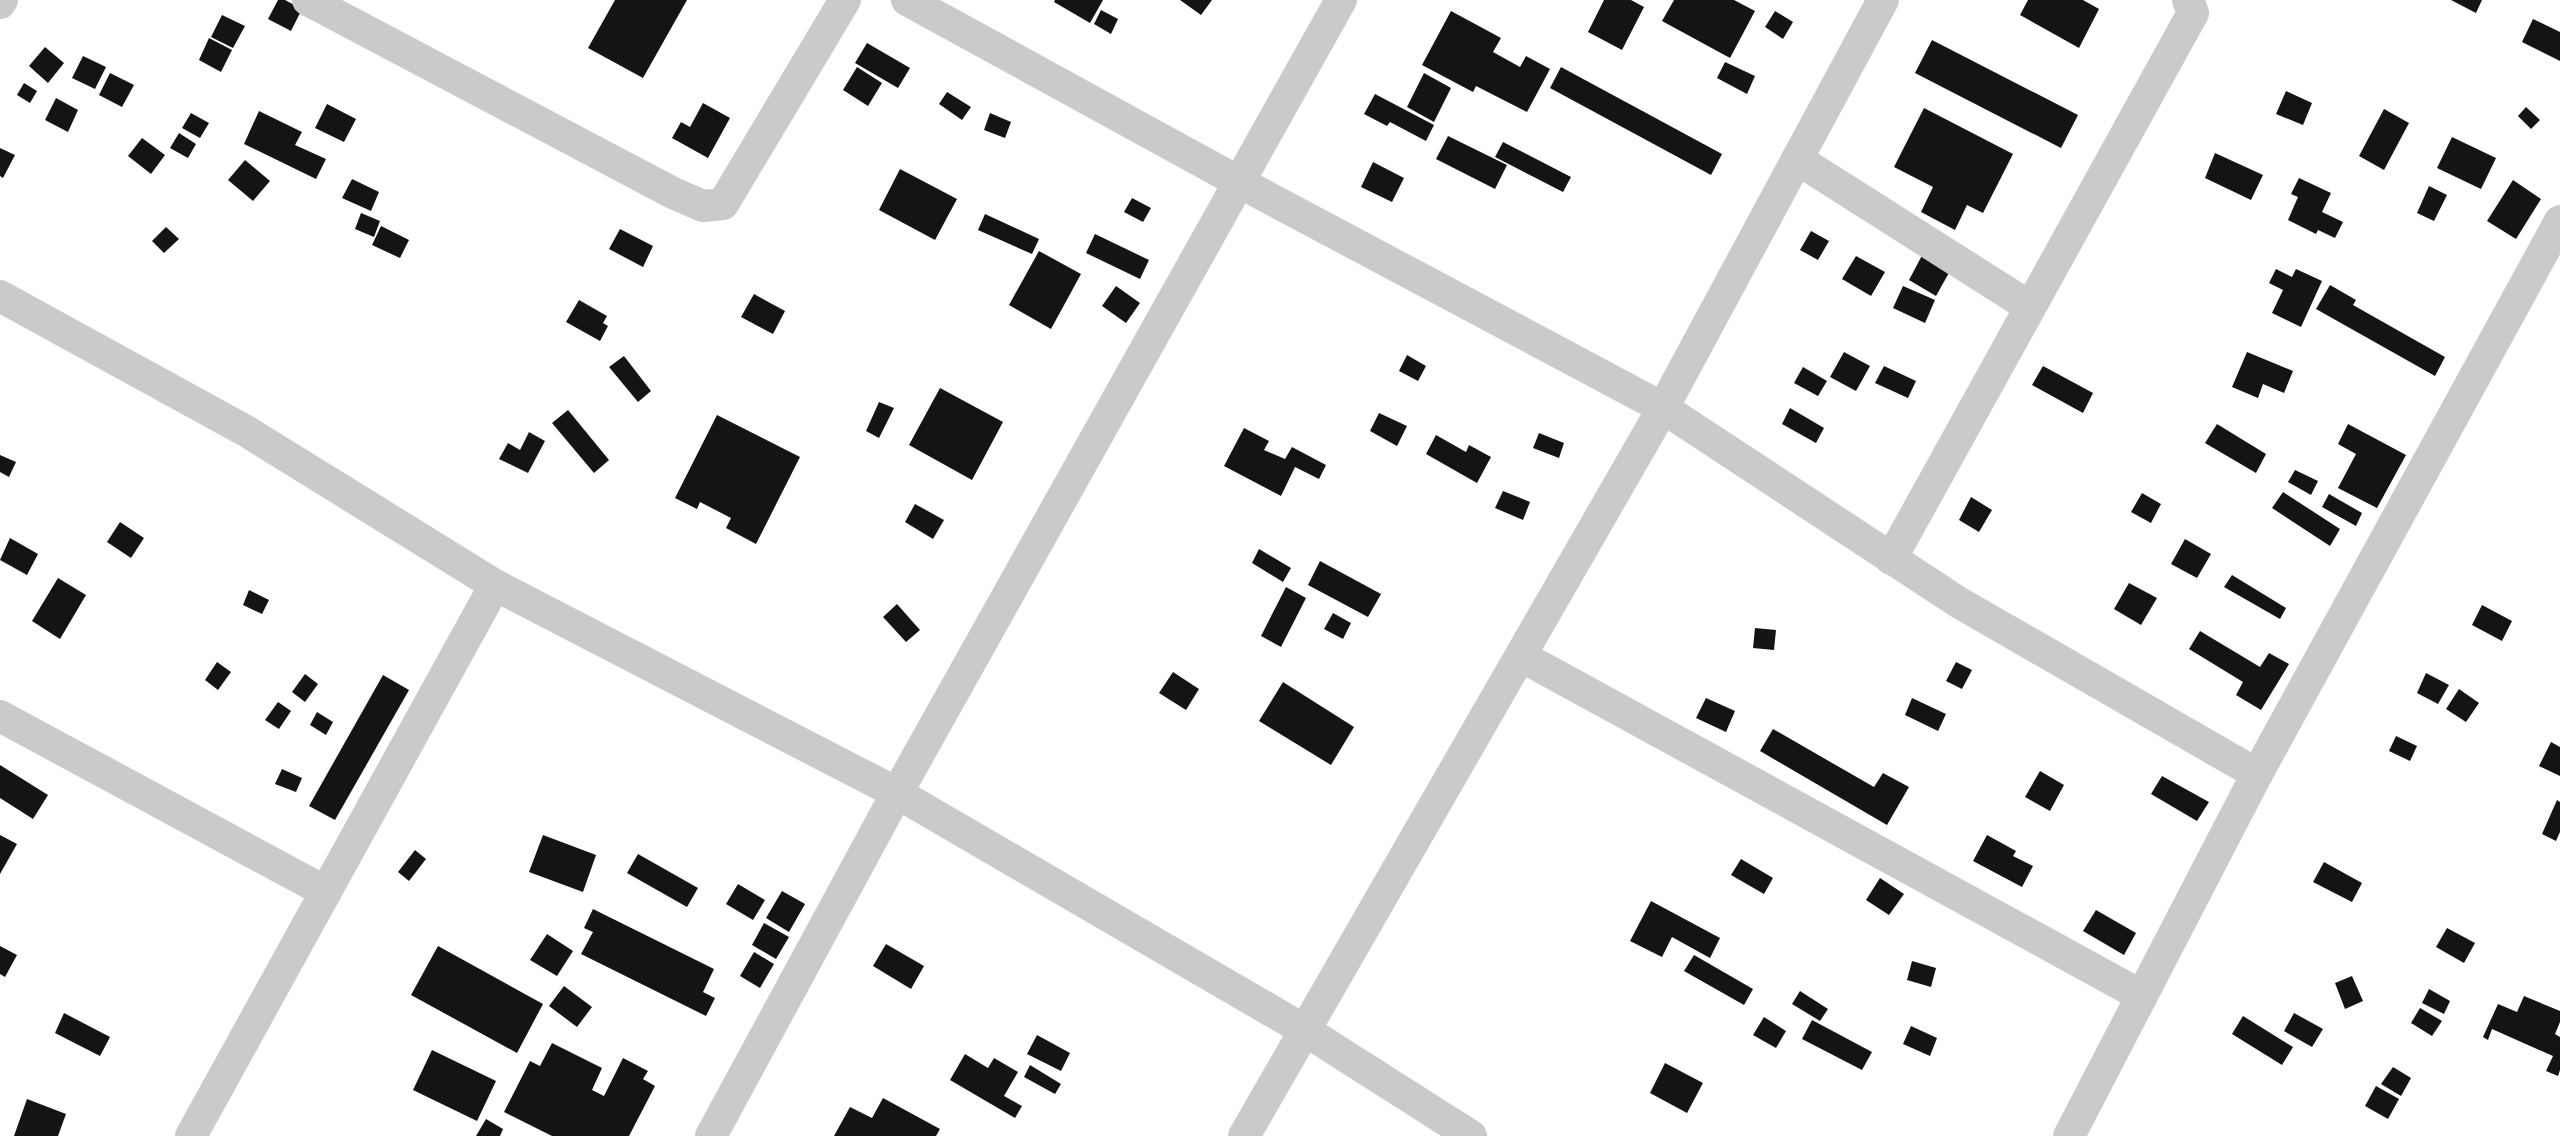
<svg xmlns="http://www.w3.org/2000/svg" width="2560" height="1136" font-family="'PT Sans',sans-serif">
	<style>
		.building { fill: #141414 }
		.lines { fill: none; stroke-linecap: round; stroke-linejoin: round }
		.minor { stroke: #cacaca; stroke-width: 32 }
	</style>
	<rect width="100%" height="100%" fill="#fff"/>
	<g class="building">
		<path d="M278 0H285L302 9 291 31 268 19Z"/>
		<path d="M615 0H687L643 78 588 48Z"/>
		<path d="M1055 0H1103L1090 23 1054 2Z"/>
		<path d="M1180 0H1212L1201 15Z"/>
		<path d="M1604 0H1631L1644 7 1622 50 1588 32Z"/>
		<path d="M1674 0H1734L1755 11 1730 58 1662 21Z"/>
		<path d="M2028 0H2083L2099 9 2079 48 2020 15Z"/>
		<path d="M2451 0H2482L2476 13Z"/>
		<path d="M1101 10 1118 19 1111 34 1094 24Z"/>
		<path d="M1451 11 1501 38 1493 52 1520 67 1526 56 1550 69 1527 112 1476 86 1473 92 1422 65Z"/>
		<path d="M1775 11 1793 22 1783 39 1765 27Z"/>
		<path d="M222 15 245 26 233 48 211 37Z"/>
		<path d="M2533 19 2560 32V61L2522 42Z"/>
		<path d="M209 38 232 50 221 72 199 60Z"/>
		<path d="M1932 40 2078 115 2061 148 1915 73Z"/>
		<path d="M867 43 910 68 898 88 855 63Z"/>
		<path d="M45 47 64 63 48 83 29 66Z"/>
		<path d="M83 56 106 67 95 89 72 78Z"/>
		<path d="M1725 62 1755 76 1747 94 1717 78Z"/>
		<path d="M857 67 882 83 868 106 843 90Z"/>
		<path d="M1561 67 1722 154 1711 175 1550 88Z"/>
		<path d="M110 73 134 85 122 107 99 95Z"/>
		<path d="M1424 73 1451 88 1434 122 1407 107Z"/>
		<path d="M24 83 37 91 30 103 17 95Z"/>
		<path d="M2286 91 2312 103 2303 125 2276 114Z"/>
		<path d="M947 92 971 107 962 120 939 104Z"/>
		<path d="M1375 94 1434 125 1426 141 1390 122 1387 126 1364 114Z"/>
		<path d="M56 98 78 110 68 132 45 120Z"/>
		<path d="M703 103 730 118 708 158 672 138 681 122 690 127Z"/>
		<path d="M327 104 356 119 344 142 315 128Z"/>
		<path d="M2526 107 2540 120 2531 129 2518 116Z"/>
		<path d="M1924 108 2013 154 1983 213 1967 205 1955 230 1921 212 1933 187 1894 167Z"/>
		<path d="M2384 109 2409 123 2384 170 2359 156Z"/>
		<path d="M259 111 302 132 295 145 326 159 316 179 244 144Z"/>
		<path d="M191 113 209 123 200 138 182 128Z"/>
		<path d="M990 113 1011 122 1005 138 984 130Z"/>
		<path d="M179 133 196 144 188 158 170 148Z"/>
		<path d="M1448 136 1507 165 1495 189 1436 159Z"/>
		<path d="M2452 137 2496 158 2481 189 2437 168Z"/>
		<path d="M142 138 165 155 151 174 128 156Z"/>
		<path d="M1503 142 1571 177 1563 192 1495 157Z"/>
		<path d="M0 148 15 155 3 178 0 176Z"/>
		<path d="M2215 153 2263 175 2251 200 2205 178Z"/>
		<path d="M245 160 270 181 253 201 228 180Z"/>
		<path d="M1373 162 1404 178 1392 202 1361 187Z"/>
		<path d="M900 169 957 199 935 240 879 210Z"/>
		<path d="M2299 178 2331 193 2322 212 2343 222 2335 238 2318 230 2316 234 2288 220 2298 197 2291 194Z"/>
		<path d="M352 179 379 192 371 211 342 198Z"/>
		<path d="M2513 180 2541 199 2516 239 2487 221Z"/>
		<path d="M2429 186 2447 195 2434 221 2417 213Z"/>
		<path d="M1132 198 1151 208 1143 222 1124 212Z"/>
		<path d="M361 213 380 221 374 237 355 229Z"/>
		<path d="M985 214 1039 239 1032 254 978 230Z"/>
		<path d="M381 226 409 240 400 258 372 245Z"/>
		<path d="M166 227 179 239 164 253 152 241Z"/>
		<path d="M620 229 653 246 643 267 609 249Z"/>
		<path d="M1811 231 1829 241 1818 260 1800 250Z"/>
		<path d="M1095 234 1149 260 1140 279 1086 253Z"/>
		<path d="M1927 246 1955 262 1936 296 1909 280Z"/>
		<path d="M1039 251 1081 274 1051 329 1009 305Z"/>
		<path d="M1856 256 1885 272 1871 296 1842 279Z"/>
		<path d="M2276 269 2292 277 2296 269 2322 281 2301 327 2272 313 2283 290 2269 283Z"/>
		<path d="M2330 285 2356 300 2353 305 2445 357 2435 376 2316 309Z"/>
		<path d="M1116 286 1140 303 1126 323 1102 306Z"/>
		<path d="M1903 286 1935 300 1925 323 1893 308Z"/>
		<path d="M754 294 785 311 773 334 741 317Z"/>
		<path d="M579 300 607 316 603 323 608 326 600 341 566 322Z"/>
		<path d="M1844 352 1870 366 1856 391 1830 377Z"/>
		<path d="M2247 352 2293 371 2284 393 2263 384 2258 398 2232 387Z"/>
		<path d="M1407 355 1426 366 1418 381 1399 371Z"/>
		<path d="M624 356 651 391 638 402 609 367Z"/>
		<path d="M1884 366 1916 381 1908 398 1875 383Z"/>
		<path d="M2043 366 2093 393 2083 413 2032 385Z"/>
		<path d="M1803 367 1827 381 1818 396 1794 383Z"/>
		<path d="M940 388 1003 422 972 480 909 445Z"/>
		<path d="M879 402 894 408 879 438 866 431Z"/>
		<path d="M1790 408 1824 428 1816 443 1782 424Z"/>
		<path d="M568 410 609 460 594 473 552 423Z"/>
		<path d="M1379 413 1407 426 1397 446 1370 431Z"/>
		<path d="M717 415 800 457 756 544 726 528 731 518 700 502 697 509 675 498Z"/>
		<path d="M2217 424 2266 454 2256 473 2205 443Z"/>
		<path d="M2348 424 2406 455 2377 508 2338 488 2356 454 2338 444Z"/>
		<path d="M1244 428 1269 441 1264 450 1285 459 1292 447 1326 465 1319 479 1295 467 1281 496 1224 466Z"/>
		<path d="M529 432 545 441 528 473 499 459 508 443 520 450Z"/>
		<path d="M1539 433 1564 443 1559 458 1533 448Z"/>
		<path d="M1436 435 1466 452 1469 445 1491 457 1477 483 1426 454Z"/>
		<path d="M0 455 16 462 9 477 0 472Z"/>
		<path d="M2295 470 2318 481 2311 495 2288 482Z"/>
		<path d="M1503 491 1530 502 1523 520 1495 508Z"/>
		<path d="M2283 492 2340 529 2330 546 2272 508Z"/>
		<path d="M2142 493 2161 504 2151 523 2131 512Z"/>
		<path d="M2329 494 2362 513 2356 526 2322 507Z"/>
		<path d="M1971 497 1992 510 1979 532 1959 520Z"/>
		<path d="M915 504 944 520 933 539 905 522Z"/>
		<path d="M120 522 144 538 131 558 107 542Z"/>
		<path d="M10 538 38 554 27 575 0 560Z"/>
		<path d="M2185 539 2211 554 2197 578 2171 564Z"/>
		<path d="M1259 549 1291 568 1283 582 1252 563Z"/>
		<path d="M1320 561 1381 594 1368 617 1308 585Z"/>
		<path d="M2232 575 2286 608 2280 619 2224 587Z"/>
		<path d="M58 578 86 595 60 639 32 621Z"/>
		<path d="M2129 583 2157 598 2141 625 2114 609Z"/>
		<path d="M1286 587 1306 598 1281 647 1261 636Z"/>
		<path d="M249 590 269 600 262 614 243 605Z"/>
		<path d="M897 604 920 630 906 642 883 617Z"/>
		<path d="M2482 605 2512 621 2502 641 2472 625Z"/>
		<path d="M1333 613 1351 623 1343 639 1324 629Z"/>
		<path d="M1755 628 1776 630 1774 650 1753 648Z"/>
		<path d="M2200 631 2260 667 2269 653 2289 664 2261 710 2236 695 2243 682 2189 649Z"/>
		<path d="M217 662 231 672 218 690 205 680Z"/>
		<path d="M1956 662 1972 670 1962 689 1946 681Z"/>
		<path d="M1173 672 1199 689 1186 710 1159 693Z"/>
		<path d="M2426 673 2449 685 2438 704 2417 693Z"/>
		<path d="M305 674 318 684 305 702 292 692Z"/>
		<path d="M383 675 409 690 335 820 309 806Z"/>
		<path d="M1283 682 1354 727 1331 765 1259 721Z"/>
		<path d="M2459 689 2479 703 2466 722 2446 709Z"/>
		<path d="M1706 698 1735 711 1726 732 1696 718Z"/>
		<path d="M1912 698 1946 714 1938 731 1905 715Z"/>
		<path d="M278 702 291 711 279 729 265 720Z"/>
		<path d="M317 712 333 722 326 735 310 725Z"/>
		<path d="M1773 729 1874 787 1883 773 1909 787 1887 825 1760 751Z"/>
		<path d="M2396 736 2417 746 2410 761 2389 751Z"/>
		<path d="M2551 742 2560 747V776L2539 766Z"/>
		<path d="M0 765 48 795 33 819 0 798Z"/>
		<path d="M282 769 302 778 296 792 275 784Z"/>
		<path d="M2040 771 2064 785 2050 811 2025 797Z"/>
		<path d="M2162 776 2209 802 2197 821 2151 794Z"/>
		<path d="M2557 800 2560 802V832L2556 841 2542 834Z"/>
		<path d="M0 835 17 844 0 874Z"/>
		<path d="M543 835 596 855 583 892 529 872Z"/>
		<path d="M1987 835 2016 851 2013 856 2033 866 2022 887 1973 861Z"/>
		<path d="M415 850 426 859 409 881 398 872Z"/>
		<path d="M638 854 698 888 687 907 627 873Z"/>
		<path d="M1741 859 1773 878 1764 894 1731 875Z"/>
		<path d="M2324 862 2362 883 2352 902 2313 882Z"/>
		<path d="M1880 878 1904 894 1889 915 1866 900Z"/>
		<path d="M738 884 765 900 753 920 726 904Z"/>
		<path d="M782 891 805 904 789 932 766 918Z"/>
		<path d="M1651 901 1720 938 1710 958 1672 937 1662 957 1630 941Z"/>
		<path d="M593 909 714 969 703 992 715 998 706 1016 581 954 593 932 584 928Z"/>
		<path d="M2096 910 2136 933 2124 955 2083 931Z"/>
		<path d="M764 923 789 937 776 959 752 945Z"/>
		<path d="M2447 928 2475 943 2464 963 2436 947Z"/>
		<path d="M547 934 573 951 557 976 530 960Z"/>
		<path d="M886 944 924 966 911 989 873 966Z"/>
		<path d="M0 946 17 955 5 977 0 974Z"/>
		<path d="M438 946 543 1004 517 1053 411 995Z"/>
		<path d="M754 952 774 964 760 988 740 976Z"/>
		<path d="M1694 955 1753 989 1744 1005 1684 971Z"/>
		<path d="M1912 961 1936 968 1931 987 1907 980Z"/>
		<path d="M2352 976 2363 1001 2345 1009 2335 983Z"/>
		<path d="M564 986 592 1007 577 1027 549 1006Z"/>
		<path d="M2429 989 2450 1001 2444 1014 2422 1003Z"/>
		<path d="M1800 991 1828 1009 1820 1021 1792 1004Z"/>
		<path d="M2524 996 2560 1011V1022L2555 1034 2560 1037V1070L2558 1076 2546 1071 2553 1056 2492 1029 2488 1040 2483 1037 2498 1004 2517 1012Z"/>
		<path d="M2420 1008 2442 1021 2432 1036 2411 1023Z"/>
		<path d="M64 1013 110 1037 100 1056 55 1033Z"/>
		<path d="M2294 1013 2323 1029 2312 1047 2284 1031Z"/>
		<path d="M2243 1016 2293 1047 2282 1065 2232 1034Z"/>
		<path d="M1764 1017 1786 1031 1776 1048 1753 1035Z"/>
		<path d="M1812 1020 1872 1052 1862 1070 1802 1039Z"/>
		<path d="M1911 1026 1937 1038 1930 1056 1903 1044Z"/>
		<path d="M1037 1035 1070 1053 1061 1071 1027 1054Z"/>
		<path d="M552 1043 602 1068 592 1090 604 1096 623 1058 648 1071 643 1079 655 1086 629 1136H552L504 1112 530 1061 540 1066Z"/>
		<path d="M432 1050 496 1081 477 1121 413 1090Z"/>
		<path d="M965 1054 988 1068 994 1058 1018 1072 1004 1096 1022 1106 1015 1118 950 1080Z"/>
		<path d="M1665 1063 1703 1083 1687 1113 1650 1093Z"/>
		<path d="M1030 1065 1061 1084 1055 1094 1024 1077Z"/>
		<path d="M2393 1067 2411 1078 2401 1096 2381 1084Z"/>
		<path d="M2376 1086 2399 1099 2388 1119 2365 1106Z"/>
		<path d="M883 1098 940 1129 936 1136H834L850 1107 872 1118Z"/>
		<path d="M27 1099 66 1114 58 1136H14Z"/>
		<path d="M486 1119 503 1129 500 1136H476Z"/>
	</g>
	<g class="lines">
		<g class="minor">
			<path d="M308 0 673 193 703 206 723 204 845 0"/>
			<path d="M907 0 1239 182 1663 408 1958 602 2257 774 2560 221"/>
			<path d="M0 3 2 0"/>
			<path d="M1797 159 2030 307"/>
			<path d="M0 296 246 431 495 585 897 793 1306 1031 1471 1136"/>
			<path d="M1891 559 2193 13 2188 0"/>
			<path d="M1521 656 2142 996"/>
			<path d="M0 716 326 892"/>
			<path d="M191 1136 495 585"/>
			<path d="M711 1136 897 793 1341 0"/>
			<path d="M1244 1136 1663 408 1883 0"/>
			<path d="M2069 1136 2257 774"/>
		</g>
	</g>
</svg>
